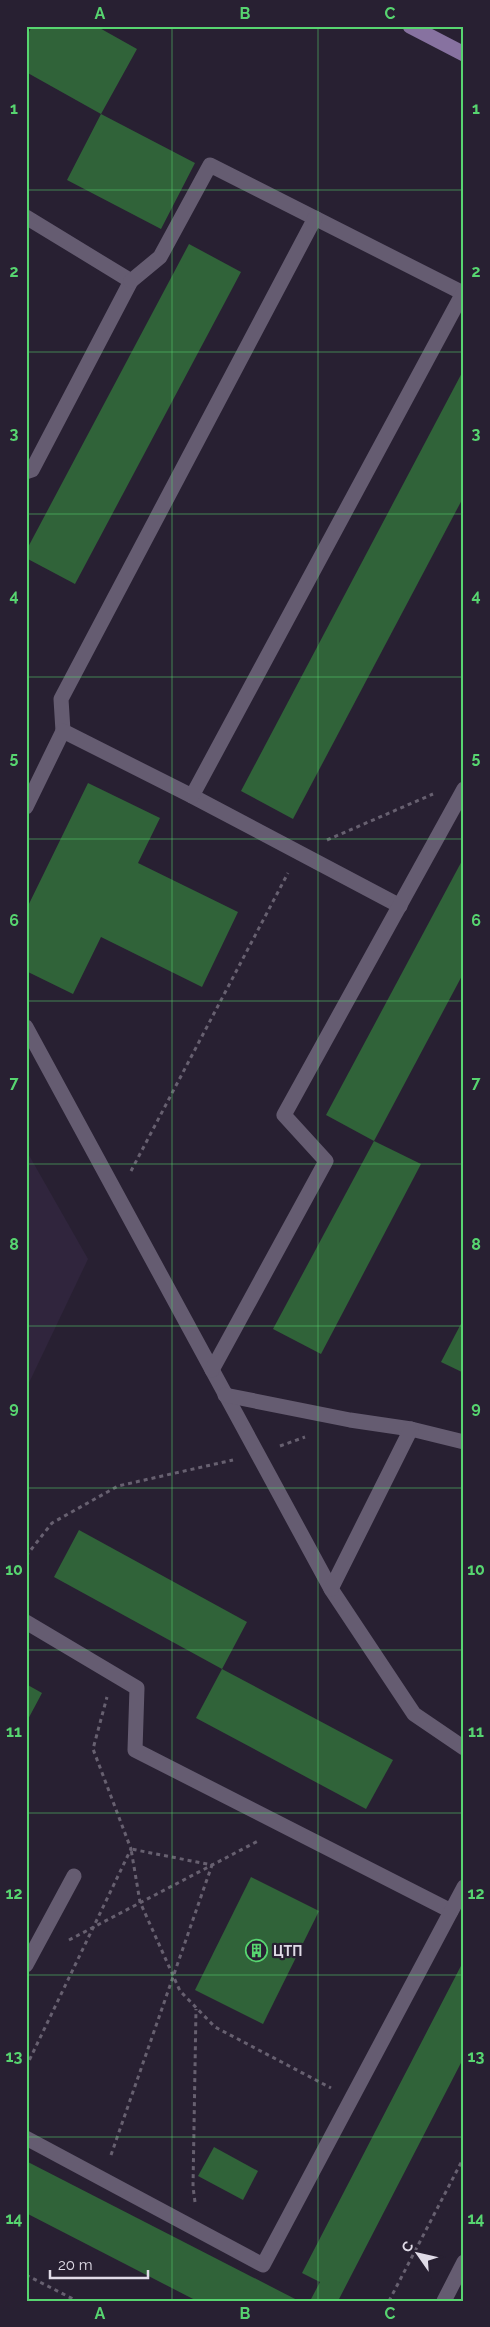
<svg xmlns="http://www.w3.org/2000/svg" width="490" height="2327" font-family="Raleway,sans-serif">
	<style>
		.built { fill: #30253d }
		.building { fill: #306339 }
		.lines { fill: none; stroke-linecap: round; stroke-linejoin: round }
		.path { stroke: #676070; stroke-width: 3; stroke-dasharray: 4 4; stroke-linecap: butt }
		.minor { stroke: #655c71; stroke-width: 15 }
		.major { stroke: #8772a0; stroke-width: 15 }
		.grid { fill: none; stroke: #57d570; stroke-width: 1; stroke-opacity: 0.55 }
		.labels { text-anchor: middle; dominant-baseline: central; stroke-width: 4.5; stroke-linejoin: round; paint-order: stroke }
		.poi-label { font-size: 14px; font-weight: bold; fill: #e0dbe7; stroke: #282032; text-anchor: start }
		.neatline { fill: none; stroke: #57d570; stroke-width: 2 }
		.grid-label { font-size: 16px; text-anchor: middle; font-weight: bold; fill: #57d570 }
	</style>
	<rect width="100%" height="100%" fill="#282032"/>
	<path class="built" d="M26 1150 88 1259 26 1389Z"/>
	<g class="building">
		<path d="M32 26H96L137 49 101 114 195 163 161 229 67 180 101 114 26 72V38Z"/>
		<path d="M189 244 241 272 75 584 26 558V551Z"/>
		<path d="M464 369V496L293 819 241 791Z"/>
		<path d="M88 783 160 818 138 863 238 912 202 987 101 937 73 994 26 971V910Z"/>
		<path d="M464 857V972L374 1141 326 1115Z"/>
		<path d="M374 1141 421 1164 321 1354 273 1329Z"/>
		<path d="M464 1318V1373L441 1362Z"/>
		<path d="M79 1530 247 1622 222 1669 54 1577Z"/>
		<path d="M222 1669 393 1760 366 1809 196 1718Z"/>
		<path d="M26 1684 42 1693 26 1723Z"/>
		<path d="M251 1877 319 1911 263 2024 195 1990Z"/>
		<path d="M464 1960V2057L338 2301H310L320 2282 302 2273Z"/>
		<path d="M214 2147 258 2171 243 2200 198 2176Z"/>
		<path d="M26 2161 266 2284 299 2301H197L26 2213Z"/>
	</g>
	<g class="lines">
		<g class="path">
			<path d="M327 840 433 794"/>
			<path d="M131 1171 288 873"/>
			<path d="M280 1446 305 1437"/>
			<path d="M26 1556 52 1523 118 1486 233 1460"/>
			<path d="M69 1940 258 1841"/>
			<path d="M26 2067 131 1849 93 1749 107 1697"/>
			<path d="M111 2155 212 1865 131 1849 140 1902 180 1991 215 2027 331 2088"/>
			<path d="M195 2202 193 2187 196 2009"/>
			<path d="M26 2275 77 2301"/>
			<path d="M389 2301 464 2157"/>
		</g>
		<g class="minor">
			<path d="M26 217 131 281 32 470 26 472"/>
			<path d="M131 281 160 257 210 165 463 293"/>
			<path d="M63 731 61 699 315 218"/>
			<path d="M192 796 400 906"/>
			<path d="M26 807 63 731 192 796 464 291"/>
			<path d="M26 1027 331 1589 414 1714 464 1748"/>
			<path d="M212 1370 326 1161 284 1115 464 789"/>
			<path d="M225 1395 350 1420 411 1429 464 1442"/>
			<path d="M331 1589 411 1429"/>
			<path d="M26 1622 137 1688 135 1750 451 1911"/>
			<path d="M26 1965 74 1876"/>
			<path d="M26 2138 263 2265 464 1887"/>
			<path d="M444 2301 464 2262"/>
		</g>
		<path class="major" d="M410 26 464 54"/>
	</g>
	<path class="grid" d="M172 26V2301M318 26V2301M26 190H464M26 352H464M26 514H464M26 677H464M26 839H464M26 1001H464M26 1164H464M26 1326H464M26 1488H464M26 1650H464M26 1813H464M26 1975H464M26 2137H464"/>
	<defs>
		<symbol id="building-ring" viewBox="-11 -11 22 22"><circle r="9.5" fill="#282032" stroke="#57d570" stroke-width="1.5"/><path d="M-4-6H4V6H1V3H-1V6H-4ZM-2.5-4.3h1.7v1.8h-1.7ZM.8-4.3h1.7v1.8H.8ZM-2.5-1h1.7V.8h-1.7ZM.8-1h1.7V.8H.8Z" fill="#57d570"/></symbol>
	</defs>
	<g fill-rule="evenodd">
		<use href="#building-ring" x="244" y="1938" width="25" height="25"/>
	</g>
	<g class="labels">
		<g class="poi-label">
			<text x="273" y="1951">ЦТП</text>
		</g>
	</g>
	<rect width="490" height="2327" fill="none" stroke="#282032" stroke-width="55"/>
	<g transform="translate(418 2254) rotate(304)" stroke="#282032" stroke-width="4" paint-order="stroke">
	<path d="M0-4L9 19L0 12L-9 19Z" fill="#e0dbe7"/>
	<text y="-8" font-size="14" font-weight="bold" text-anchor="middle" fill="#e0dbe7">С</text>
	</g>
	<path d="M50 2270v8h98v-8" fill="none" stroke="#e0dbe7" stroke-width="2.5"/>
	<text x="58" y="2270" font-size="15" fill="#e0dbe7" stroke="#282032" stroke-width="4" paint-order="stroke">20 m</text>
	<rect x="28" y="28" width="434" height="2272" class="neatline"/>
	<g class="grid-label">
		<text x="100" y="19">A</text>
		<text x="245" y="19">B</text>
		<text x="390" y="19">C</text>
		<text x="14" y="114">1</text>
		<text x="476" y="114">1</text>
		<text x="14" y="277">2</text>
		<text x="476" y="277">2</text>
		<text x="14" y="439">3</text>
		<text x="476" y="439">3</text>
		<text x="14" y="601">4</text>
		<text x="476" y="601">4</text>
		<text x="14" y="763">5</text>
		<text x="476" y="763">5</text>
		<text x="14" y="926">6</text>
		<text x="476" y="926">6</text>
		<text x="14" y="1088">7</text>
		<text x="476" y="1088">7</text>
		<text x="14" y="1250">8</text>
		<text x="476" y="1250">8</text>
		<text x="14" y="1413">9</text>
		<text x="476" y="1413">9</text>
		<text x="14" y="1575">10</text>
		<text x="476" y="1575">10</text>
		<text x="14" y="1737">11</text>
		<text x="476" y="1737">11</text>
		<text x="14" y="1899">12</text>
		<text x="476" y="1899">12</text>
		<text x="14" y="2062">13</text>
		<text x="476" y="2062">13</text>
		<text x="14" y="2224">14</text>
		<text x="476" y="2224">14</text>
		<text x="100" y="2319">A</text>
		<text x="245" y="2319">B</text>
		<text x="390" y="2319">C</text>
	</g>
</svg>
